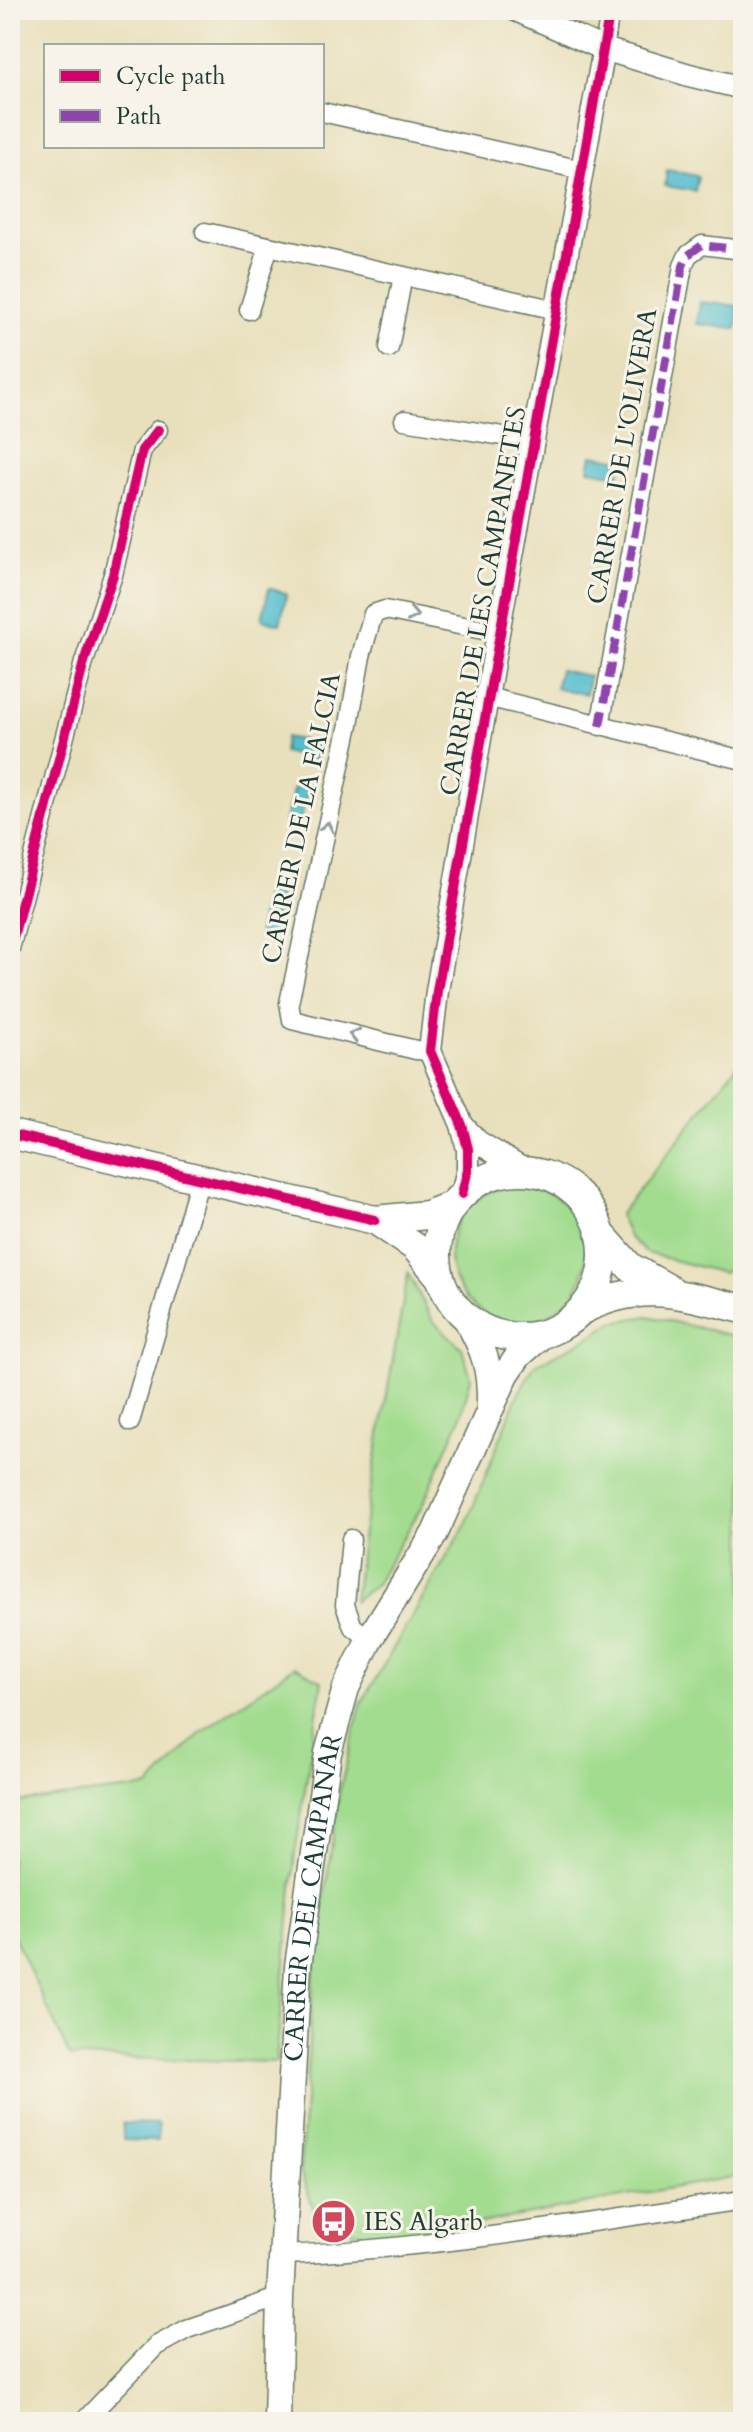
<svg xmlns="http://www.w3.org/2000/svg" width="753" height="2432" font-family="Cardo,serif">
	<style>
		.green { fill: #a2dc8f; stroke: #608c62; stroke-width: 2 }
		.water { fill: #52becd; stroke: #387e80; stroke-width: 2 }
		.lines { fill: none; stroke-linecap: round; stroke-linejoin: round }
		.minor-casing { stroke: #657664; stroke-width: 21 }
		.tertiary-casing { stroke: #657664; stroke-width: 25 }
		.secondary-casing { stroke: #657664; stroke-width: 29 }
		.primary-casing { stroke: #657664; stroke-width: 31 }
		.minor { stroke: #fff; stroke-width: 18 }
		.tertiary { stroke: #fff; stroke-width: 22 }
		.secondary { stroke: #fff; stroke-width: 26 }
		.primary { stroke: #fff; stroke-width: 28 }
		.quiet { stroke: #8e44ad; stroke-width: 8; stroke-dasharray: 16 8; stroke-linecap: butt }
		.cycleway-casing { stroke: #f7f3e8; stroke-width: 15 }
		.cycleway { stroke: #d6006c; stroke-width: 10 }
		.oneway { stroke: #8f9e9a }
		.labels { text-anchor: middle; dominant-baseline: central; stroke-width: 6; stroke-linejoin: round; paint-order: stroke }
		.street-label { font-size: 26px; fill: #1f3d34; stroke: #f7f3e8 }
		.poi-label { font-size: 26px; fill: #1f3d34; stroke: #f7f3e8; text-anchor: start }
	</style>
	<rect width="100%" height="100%" fill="#f7f3e8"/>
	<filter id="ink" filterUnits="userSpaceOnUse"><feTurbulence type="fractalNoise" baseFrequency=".0125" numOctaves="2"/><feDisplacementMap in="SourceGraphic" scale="16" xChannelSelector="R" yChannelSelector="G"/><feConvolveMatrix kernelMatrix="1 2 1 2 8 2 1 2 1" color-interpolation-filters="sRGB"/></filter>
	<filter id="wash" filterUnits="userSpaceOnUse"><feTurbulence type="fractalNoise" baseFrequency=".006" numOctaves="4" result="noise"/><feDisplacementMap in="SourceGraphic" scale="32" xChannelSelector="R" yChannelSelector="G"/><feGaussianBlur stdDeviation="1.8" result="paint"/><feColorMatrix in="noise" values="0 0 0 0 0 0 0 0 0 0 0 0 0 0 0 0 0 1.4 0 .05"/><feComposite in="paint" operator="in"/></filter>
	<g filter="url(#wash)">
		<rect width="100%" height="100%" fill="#e8e0bc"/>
		<g class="green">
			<path d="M743 1058V1260L723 1273 646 1253 629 1237 619 1215Z"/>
			<circle cx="518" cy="1254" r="68"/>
			<path d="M408 1273 433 1321 462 1348 471 1378 460 1419 422 1506 376 1584 354 1601 363 1532Z"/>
			<path d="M648 1316 743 1338V2175L453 2228 369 2233 342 2229 314 2210 300 2171 314 1972 339 1793 361 1704 467 1522 518 1394 535 1365 588 1338 613 1322Z"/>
			<path d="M295 1666 322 1681 295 1854 276 2062 70 2057 10 1928V1803L149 1787 201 1732Z"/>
		</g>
		<g class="water">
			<path d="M667 170 698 176 695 191 665 186Z"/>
			<path d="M700 302 739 306 737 329 697 324Z"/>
			<path d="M592 455 622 460 619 475 589 470Z"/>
			<path d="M269 588 287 594 280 624 262 619Z"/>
			<path d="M560 670 589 676 586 694 555 688Z"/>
			<path d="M285 737 318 743 314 760 283 752Z"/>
			<path d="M295 783 309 786 299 826 285 821Z"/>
			<path d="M266 893 280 897 272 936 258 932Z"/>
			<path d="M123 2123 158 2124V2141L123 2140Z"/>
		</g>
	</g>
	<g filter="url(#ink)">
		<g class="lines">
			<defs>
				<g id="minor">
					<path d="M604 49 610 10"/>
					<path d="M322 112 582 170"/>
					<path d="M205 232 557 310"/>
					<path d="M249 310 269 246"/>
					<path d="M389 348 403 276"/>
					<path d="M404 420 533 441"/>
					<path d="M487 697 743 760"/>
					<path d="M600 726 683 266 688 255 702 245 743 250"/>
					<path d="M10 949 84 662 113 575 142 450 158 430"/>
					<path d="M430 1051 416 1050 292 1020 289 1003 349 724 361 656 373 614 385 610 498 633"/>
					<path d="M130 1422 200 1179"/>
					<path d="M351 1539 345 1605 353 1627 370 1638"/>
					<path d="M284 2255C438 2248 590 2222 743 2200"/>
					<path d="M83 2422 156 2346 187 2329 280 2297"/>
				</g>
				<g id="tertiary">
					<path d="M516 10 604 49 689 75 743 88"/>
					<path d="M463 1126 478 1142 527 1172"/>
					<path d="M462 1194 468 1169V1149L462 1125 430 1051 437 991 498 633 604 49"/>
				</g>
				<g id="secondary">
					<path d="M466 1318C484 1349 491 1368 490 1405"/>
					<path id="s1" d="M277 2422 280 2297 298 1966 328 1753 346 1688 370 1638 435 1533 506 1374 519 1355 543 1334"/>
				</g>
				<g id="primary">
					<path d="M10 1134 375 1220 427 1215 453 1205"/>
					<circle cx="520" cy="1254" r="83"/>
					<path d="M375 1220 415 1247 439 1276"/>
					<path d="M600 1233 630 1267 671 1290"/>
					<path d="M582 1310C643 1280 680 1294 743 1309"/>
				</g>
			</defs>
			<use href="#minor" class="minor-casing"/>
			<use href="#tertiary" class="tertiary-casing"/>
			<use href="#secondary" class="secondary-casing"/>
			<use href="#primary" class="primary-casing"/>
			<use href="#minor" class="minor"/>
			<use href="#tertiary" class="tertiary"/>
			<use href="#secondary" class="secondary"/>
			<use href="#primary" class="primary"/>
			<path class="quiet" d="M600 726 683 266 688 255 702 245 743 250"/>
			<defs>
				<g id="cycleway">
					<path d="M10 949 84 662 113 575 142 450 158 430"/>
					<path d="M10 1134 375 1220"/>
					<path d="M462 1194 468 1169V1149L462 1125 430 1051 437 991 610 10"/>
				</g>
			</defs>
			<use href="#cycleway" class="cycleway-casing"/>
			<use href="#cycleway" class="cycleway"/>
		</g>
		<defs><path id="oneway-chevron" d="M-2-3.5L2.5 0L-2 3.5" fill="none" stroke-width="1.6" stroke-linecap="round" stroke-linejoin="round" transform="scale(2)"/></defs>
		<g class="oneway">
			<use href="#oneway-chevron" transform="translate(413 615) rotate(12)"/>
			<use href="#oneway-chevron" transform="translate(327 827) rotate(-78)"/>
			<use href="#oneway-chevron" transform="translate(354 1035) rotate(-166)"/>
		</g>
	</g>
	<defs>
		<symbol id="bus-disc" viewBox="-11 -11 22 22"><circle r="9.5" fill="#d1495b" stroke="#f7f3e8"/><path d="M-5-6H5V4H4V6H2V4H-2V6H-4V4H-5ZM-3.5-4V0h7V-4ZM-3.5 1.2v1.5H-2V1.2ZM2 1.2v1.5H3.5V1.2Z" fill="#fff"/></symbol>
	</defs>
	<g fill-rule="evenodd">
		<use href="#bus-disc" x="308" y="2196" width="51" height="51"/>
	</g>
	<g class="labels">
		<g class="street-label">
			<text transform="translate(622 456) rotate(-80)">CARRER DE L'OLIVERA</text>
			<text transform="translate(483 601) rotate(-80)">CARRER DE LES CAMPANETES</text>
			<text transform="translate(301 818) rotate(-78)">CARRER DE LA FALCIA</text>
			<text stroke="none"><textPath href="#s1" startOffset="526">CARRER DEL CAMPANAR</textPath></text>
		</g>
		<g class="poi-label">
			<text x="364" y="2221">IES Algarb</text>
		</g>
	</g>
	<rect width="753" height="2432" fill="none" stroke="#f7f3e8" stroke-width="40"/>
	<rect x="44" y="44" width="280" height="104" fill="#f7f3e8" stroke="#a1aaa0" stroke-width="2"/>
	<rect x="60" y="70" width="40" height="12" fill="#d6006c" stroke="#a1aaa0" stroke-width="2"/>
	<text x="116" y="84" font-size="24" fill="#1f3d34">Cycle path</text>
	<rect x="60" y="110" width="40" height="12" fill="#8e44ad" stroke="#a1aaa0" stroke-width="2"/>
	<text x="116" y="124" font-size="24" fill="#1f3d34">Path</text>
</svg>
